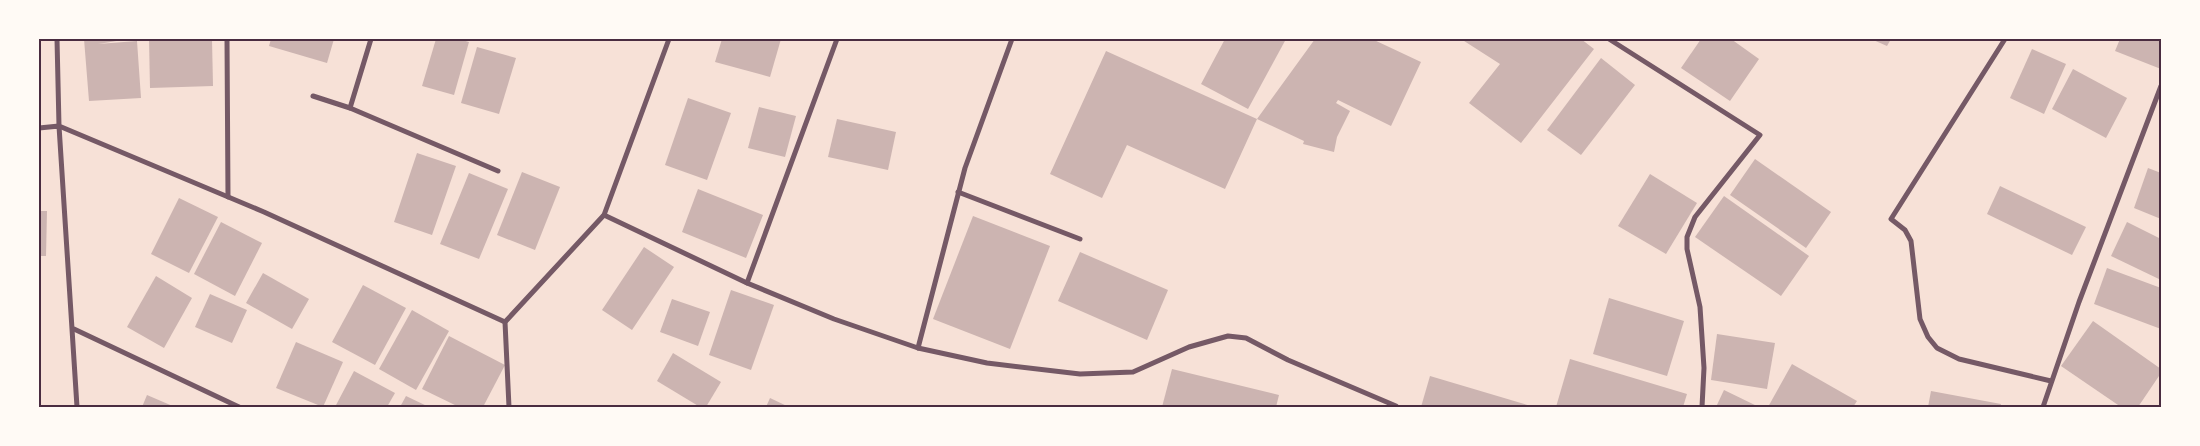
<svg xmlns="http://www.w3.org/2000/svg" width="2200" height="446" font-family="Quicksand,sans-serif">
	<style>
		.building { fill: #ccb4b1 }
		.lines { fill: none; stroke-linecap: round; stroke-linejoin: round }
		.minor { stroke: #755966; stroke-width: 5 }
		.neatline { fill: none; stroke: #4a2c40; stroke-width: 2 }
	</style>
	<rect width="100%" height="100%" fill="#f7e1d7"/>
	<g class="building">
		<path d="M84 39H129L98 44 137 41 141 98 89 101Z"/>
		<path d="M149 39H212L213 86 150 88Z"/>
		<path d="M271 39H334L327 63 269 46Z"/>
		<path d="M436 39H459L469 42 454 95 422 86Z"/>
		<path d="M722 39H781L770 77 715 62Z"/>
		<path d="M1225 39H1286L1248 109 1201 84Z"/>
		<path d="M1315 39H1372L1421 62 1391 126 1338 100 1336 103 1350 111 1337 137 1334 152 1303 144 1304 141 1257 119Z"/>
		<path d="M1461 39H1581L1594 49 1521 143 1469 103 1500 64Z"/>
		<path d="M1701 39H1731L1759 59 1730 101 1681 68Z"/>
		<path d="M1871 39H1891L1887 46Z"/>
		<path d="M2120 39H2161V69L2115 51Z"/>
		<path d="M477 47 516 58 499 114 461 103Z"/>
		<path d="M2032 49 2066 64 2044 114 2010 98Z"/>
		<path d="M1106 51 1257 119 1225 189 1127 145 1102 198 1050 174Z"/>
		<path d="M1601 58 1635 85 1581 155 1547 130Z"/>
		<path d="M2073 69 2127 98 2106 138 2052 109Z"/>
		<path d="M688 98 731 113 707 180 665 165Z"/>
		<path d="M759 107 796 116 785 157 748 148Z"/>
		<path d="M837 119 896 132 888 170 828 157Z"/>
		<path d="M417 153 456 166 432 235 394 222Z"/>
		<path d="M1755 159 1831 212 1806 248 1730 195Z"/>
		<path d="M2148 168 2161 173V219L2134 208Z"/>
		<path d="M522 172 560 187 535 250 497 235Z"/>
		<path d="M469 173 508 189 479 259 440 244Z"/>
		<path d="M1650 174 1697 203 1666 254 1618 226Z"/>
		<path d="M2000 186 2086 227 2072 255 1987 214Z"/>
		<path d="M698 189 763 215 746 258 682 232Z"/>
		<path d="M1724 196 1809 256 1781 296 1695 237Z"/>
		<path d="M179 198 218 217 189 273 151 254Z"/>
		<path d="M39 211H47L46 256H39Z"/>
		<path d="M973 216 1050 246 1010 349 933 319Z"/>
		<path d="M221 222 262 243 235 296 194 274Z"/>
		<path d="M2127 222 2161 239V280L2111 256Z"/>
		<path d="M644 247 674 267 632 330 602 310Z"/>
		<path d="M1080 252 1168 290 1147 340 1058 301Z"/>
		<path d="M2107 268 2161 288V329L2094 304Z"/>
		<path d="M263 273 309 299 292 329 246 303Z"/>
		<path d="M156 276 192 298 164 348 127 327Z"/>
		<path d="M363 285 406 308 375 365 332 342Z"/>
		<path d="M731 290 774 305 751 370 709 355Z"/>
		<path d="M210 294 247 310 232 343 195 327Z"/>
		<path d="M1609 298 1684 321 1667 376 1593 354Z"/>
		<path d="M672 299 710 312 698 346 660 332Z"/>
		<path d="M412 310 449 331 416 390 379 369Z"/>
		<path d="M2093 321 2161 369V373L2138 407H2121L2061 366Z"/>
		<path d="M1717 334 1775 343 1767 389 1711 380Z"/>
		<path d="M449 336 505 365 483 407H459L422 389Z"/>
		<path d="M296 342 343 362 323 407 276 388Z"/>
		<path d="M673 353 721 382 706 407H700L657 381Z"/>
		<path d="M1570 359 1687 394 1683 407H1556Z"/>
		<path d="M1792 364 1857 401 1853 407H1768Z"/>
		<path d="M1172 369 1279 395 1276 407H1162Z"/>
		<path d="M354 371 395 393 387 407H335Z"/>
		<path d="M1430 376 1534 407H1421Z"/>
		<path d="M1724 390 1759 407H1716Z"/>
		<path d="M1931 391 2001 404 2000 407H1928Z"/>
		<path d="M147 395 175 407H142Z"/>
		<path d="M406 396 429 407H400Z"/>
		<path d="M770 398 789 407H766Z"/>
	</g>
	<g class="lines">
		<g class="minor">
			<path d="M57 39 59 126 264 212 505 322"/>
			<path d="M227 39 228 197"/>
			<path d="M371 39 350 108 498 171"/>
			<path d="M1609 39 1760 135 1695 217 1687 237V249L1700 307 1704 368 1702 407"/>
			<path d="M2005 39 1891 219 1905 230 1911 241 1920 319 1928 337 1937 348 1959 359 2051 381"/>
			<path d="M313 96 350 108"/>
			<path d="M39 128 59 126 77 407"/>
			<path d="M958 192 1080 239"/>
			<path d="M604 215 747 283 834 319 918 348 987 363 1080 374 1133 372 1189 347 1228 336 1246 338 1288 360 1396 406"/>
			<path d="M747 283 837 39"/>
			<path d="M74 329 239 407"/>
			<path d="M918 348 965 168 1012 39"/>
			<path d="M509 407 505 322 604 215 669 39"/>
			<path d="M2043 407 2079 302 2161 86"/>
		</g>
	</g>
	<rect width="2200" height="446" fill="none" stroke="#fffaf5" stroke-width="80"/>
	<rect x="40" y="40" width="2120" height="366" class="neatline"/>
</svg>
